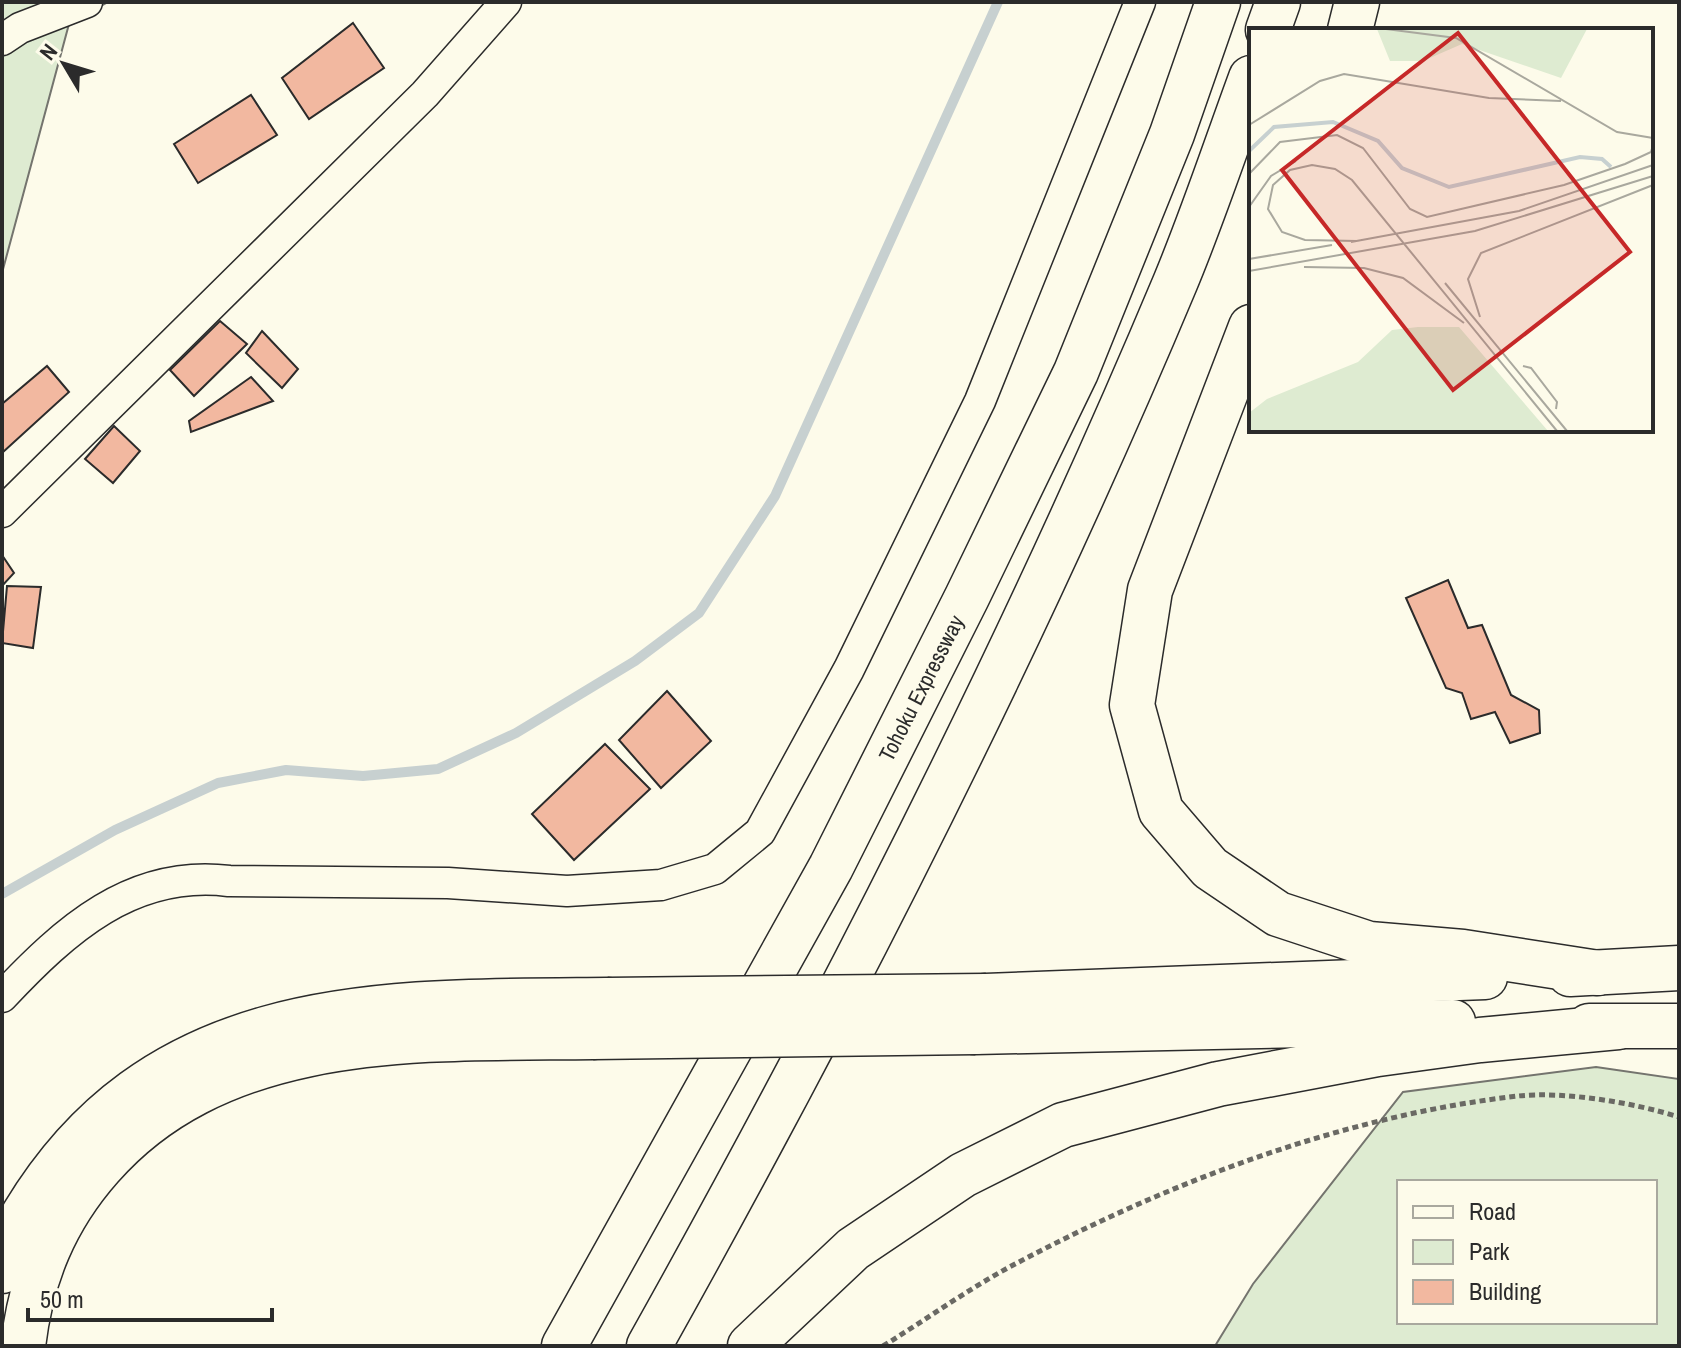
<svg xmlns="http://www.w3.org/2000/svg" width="1681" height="1348" font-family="'Archivo Narrow',sans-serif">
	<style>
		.green { fill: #deebd1; stroke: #74746e; stroke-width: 2; fill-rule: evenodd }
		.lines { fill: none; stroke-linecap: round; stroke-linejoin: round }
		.stream { stroke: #c7d0d0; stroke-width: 10 }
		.building { fill: #f2b8a0; stroke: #2b2b2b; stroke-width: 2 }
		.street-casing { stroke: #2b2b2b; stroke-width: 33 }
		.highway-casing { stroke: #2b2b2b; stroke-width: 47 }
		.path { stroke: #6a6964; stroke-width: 5; stroke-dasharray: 6 4; stroke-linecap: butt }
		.street { stroke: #fdfbea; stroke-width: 30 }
		.highway { stroke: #fdfbea; stroke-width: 44 }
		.highway-bridge-casing { stroke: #2b2b2b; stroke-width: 47; stroke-linecap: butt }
		.highway-bridge { stroke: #fdfbea; stroke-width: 44 }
		.labels { text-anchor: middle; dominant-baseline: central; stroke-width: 6; stroke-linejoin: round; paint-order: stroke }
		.street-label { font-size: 22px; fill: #2b2b2b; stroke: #fdfbea }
		.inset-river { fill: none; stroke: #c7d0d0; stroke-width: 4 }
		.inset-road { fill: none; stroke: #a9a89e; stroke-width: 2 }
		.view { fill: #c62828; fill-opacity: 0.15; stroke: #c62828; stroke-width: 4 }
		.inset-edge { fill: none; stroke: #2b2b2b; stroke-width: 4 }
	</style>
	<rect width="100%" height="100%" fill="#fdfbea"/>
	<g class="green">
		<path d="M2 2H108L69 24 2 273Z"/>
		<path d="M1596 1067 1679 1079V1346H1215L1253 1284 1403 1092ZM1399 1182H1655V1322H1399Z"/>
	</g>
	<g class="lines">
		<path class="stream" d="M2 894 115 830 218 783 286 770 363 776 438 769 516 733 635 661 699 613 775 496 998 2"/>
	</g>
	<g class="building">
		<path d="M353 23 384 68 309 119 282 78Z"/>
		<path d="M251 95 277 135 198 183 174 144Z"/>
		<path d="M220 321 247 344 194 396 170 370Z"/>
		<path d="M262 331 298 369 282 388 246 353Z"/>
		<path d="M47 366 69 392 2 453V404Z"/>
		<path d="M251 377 273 401 191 432 189 421Z"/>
		<path d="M114 426 140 451 113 483 85 459Z"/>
		<path d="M2 555 14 573 2 586Z"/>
		<path d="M1448 580 1468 628 1482 625 1511 695 1539 710 1540 733 1510 743 1495 712 1471 719 1462 693 1446 688 1406 598Z"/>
		<path d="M7 586 41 587 33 648 2 643Z"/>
		<path d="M667 691 711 741 661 788 619 740Z"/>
		<path d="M605 744 650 789 574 860 532 814Z"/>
	</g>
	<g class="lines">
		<defs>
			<g id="street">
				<path d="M2 40 20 28 87 2"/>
				<path d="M2 512 425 94 506 2"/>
				<path d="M2 997C65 930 132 869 229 881L448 883 567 891 661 885 715 869 760 832 849 669 980 401 1140 2"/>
			</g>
			<g id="highway">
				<path d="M1268 30 1278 2"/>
				<path d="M1350 30 1357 2"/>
				<path d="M1251 327 1150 590 1132 705 1161 811 1210 868 1278 914 1369 944 1463 952 1598 973"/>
				<path d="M1570 974 1679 968"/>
				<path d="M986 996 1485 977"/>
				<path d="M1589 1026H1679"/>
				<path d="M975 1032 1453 1022"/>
				<path d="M2 1271C9 1253 14 1231 24 1214 157 993 381 1002 608 1000"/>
				<path d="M23 1346C31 1277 55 1219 101 1167 224 1027 424 1039 593 1037"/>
				<path d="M564 1346 831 867 967 597 1076 372 1172 134 1218 2"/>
				<path d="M649 1346C842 1001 1022 648 1175 283 1203 216 1226 146 1251 78"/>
				<path d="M750 1346 853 1249 963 1175 1063 1125 1218 1084 1378 1054 1480 1040 1618 1027"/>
			</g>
		</defs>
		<use href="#street" class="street-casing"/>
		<use href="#highway" class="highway-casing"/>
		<path class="path" d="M883 1346C927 1319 971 1287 1017 1263 1172 1181 1343 1116 1518 1096 1565 1091 1635 1103 1679 1117"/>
		<use href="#street" class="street"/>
		<use href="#highway" class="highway"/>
		<defs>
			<g id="highway-bridge">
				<path d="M608 1000 986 996"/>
				<path d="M593 1037 975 1032"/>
			</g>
		</defs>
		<use href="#highway-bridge" class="highway-bridge-casing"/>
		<use href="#highway-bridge" class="highway-bridge"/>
	</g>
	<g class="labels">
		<g class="street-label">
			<text transform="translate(921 688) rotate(-63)">Tohoku Expressway</text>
		</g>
	</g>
	<g transform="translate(1249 28)">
		<rect width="404" height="404" fill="#fdfbea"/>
		<path d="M128 1H338L312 50 213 16 174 33H141ZM169 299H210L299 403H0V385L18 371 109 334 143 302Z" fill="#deebd1"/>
		<path class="inset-river" d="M0 123 25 99 84 94 129 113 153 140 200 159 331 129 353 131 362 139"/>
		<path class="inset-road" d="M137 1 207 10 368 104 404 110M0 97 71 53 95 46 240 70 312 73M0 146 31 114 88 107 114 120 161 181 178 189 315 157 376 136 402 124 404 117M0 179 22 148 47 133M108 213 56 212 33 204 19 181 24 157 41 142 63 137 86 141 103 152 308 403M102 214 270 183 404 137M0 231 83 217M55 239 115 240 154 250 215 295M0 243 226 203 404 148M196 255 318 403M231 289 219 251 232 225 404 157M274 338 282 340 308 374 307 381"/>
		<path class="view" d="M209 5 381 224 204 362 33 142Z"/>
		<rect width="404" height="404" class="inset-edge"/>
	</g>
	<rect width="1681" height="1348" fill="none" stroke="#2b2b2b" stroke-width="8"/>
	<rect x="1397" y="1180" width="260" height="144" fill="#fdfbea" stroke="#a9a89e" stroke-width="2"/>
	<rect x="1413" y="1206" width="40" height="12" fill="#fdfbea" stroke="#a9a89e" stroke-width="2"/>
	<text x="1469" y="1220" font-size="24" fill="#2b2b2b">Road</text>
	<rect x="1413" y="1240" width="40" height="24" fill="#deebd1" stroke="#a9a89e" stroke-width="2"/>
	<text x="1469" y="1260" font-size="24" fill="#2b2b2b">Park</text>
	<rect x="1413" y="1280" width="40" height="24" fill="#f2b8a0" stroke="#a9a89e" stroke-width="2"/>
	<text x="1469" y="1300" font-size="24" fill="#2b2b2b">Building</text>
	<g transform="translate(64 64) rotate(308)" stroke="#fdfbea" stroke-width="6" paint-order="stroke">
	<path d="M0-6L14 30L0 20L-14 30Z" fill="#2b2b2b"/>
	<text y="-12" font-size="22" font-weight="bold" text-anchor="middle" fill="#2b2b2b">N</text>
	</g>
	<path d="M28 1308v12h244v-12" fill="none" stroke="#2b2b2b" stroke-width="4"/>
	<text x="40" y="1308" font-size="24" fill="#2b2b2b" stroke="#fdfbea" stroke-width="6" paint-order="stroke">50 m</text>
</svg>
